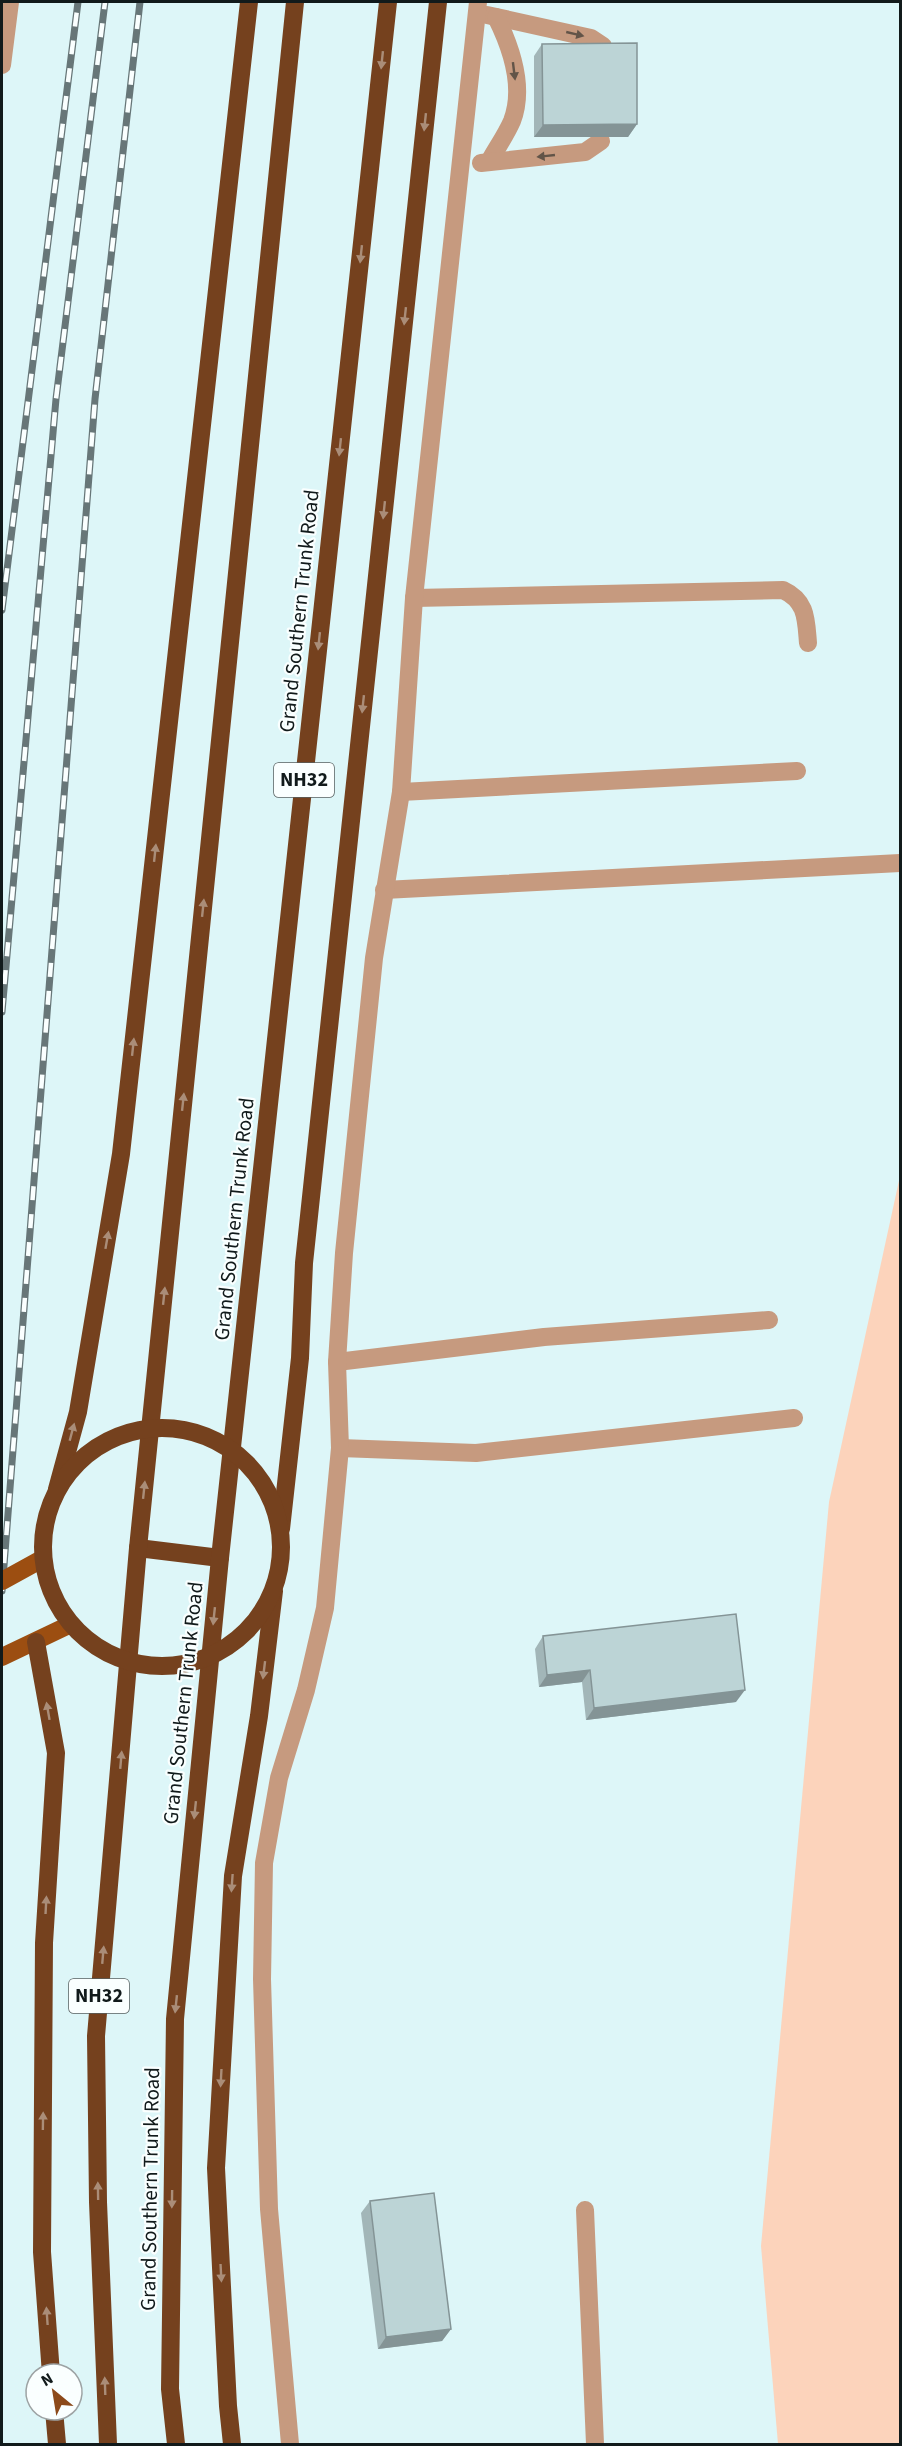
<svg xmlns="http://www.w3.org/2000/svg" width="902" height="2446" font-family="'Source Sans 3',sans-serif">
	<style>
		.green { fill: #fcd3bb }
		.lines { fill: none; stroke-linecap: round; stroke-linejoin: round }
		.minor { stroke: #c69a7f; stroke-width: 18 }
		.major { stroke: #9c4e11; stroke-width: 18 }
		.highway { stroke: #75411e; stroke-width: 18 }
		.rail-casing { stroke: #677678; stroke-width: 7 }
		.rail { stroke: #faffff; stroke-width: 4.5; stroke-dasharray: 14; stroke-linecap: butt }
		.major-bridge { stroke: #9c4e11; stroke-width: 18 }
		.highway-bridge { stroke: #75411e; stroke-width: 18 }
		.wall { fill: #a2b6b8 }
		.shaded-wall { fill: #849496 }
		.building { fill: #bcd4d6; stroke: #849496; stroke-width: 1.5 }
		.oneway { fill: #625448 }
		.oneway2 { fill: #aa8d78 }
		.labels { text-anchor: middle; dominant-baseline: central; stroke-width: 4.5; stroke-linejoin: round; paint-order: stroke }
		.shield { fill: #faffff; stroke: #575f5f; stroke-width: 1.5 }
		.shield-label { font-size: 20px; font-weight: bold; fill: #111a1b }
		.street-label { font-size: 21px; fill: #111a1b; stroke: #faffff }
	</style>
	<rect width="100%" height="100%" fill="#ddf6f8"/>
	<path class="green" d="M900 1176V2444H778L761 2246 829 1502Z"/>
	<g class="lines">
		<g class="minor">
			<path d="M487 15 591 38 603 46"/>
			<path d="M2 65 10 2"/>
			<path d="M489 162C496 149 506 135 512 121 525 87 511 47 496 17"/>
			<path d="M481 163 585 152 601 141"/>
			<path d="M414 598 783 590C807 601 806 620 808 643"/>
			<path d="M401 792 797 771"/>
			<path d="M384 890 900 863"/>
			<path d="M337 1362 544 1337 769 1320"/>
			<path d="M340 1448 476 1453 794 1418"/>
			<path d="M585 2210 595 2444"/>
			<path d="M290 2444 269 2209 262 1979 264 1863 279 1778 306 1690 325 1608 340 1448 337 1362 344 1253 374 958 401 792 414 598 478 2"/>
		</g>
		<path class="major" d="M2 1657 69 1625"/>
		<g class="highway">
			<path d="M57 1489 78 1412 121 1154 249 2"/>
			<path d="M281 1529 300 1358 304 1263 438 2"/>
			<path d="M138 1548 220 1558"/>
			<path d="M36 1642 56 1753 44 1943 42 2252 51 2374"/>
			<path d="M54 2410 57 2444"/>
			<path d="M108 2444 98 2202 96 2036 138 1548 295 2"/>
			<path d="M176 2444 170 2389 175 2019 220 1558 388 2"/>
			<path d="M232 2444 228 2406 216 2168 233 1876 259 1716 274 1591"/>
		</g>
		<defs>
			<g id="rail">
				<path d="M2 610 78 2"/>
				<path d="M2 1012 56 399 105 2"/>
				<path d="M2 1591 95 399 140 2"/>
			</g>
		</defs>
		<use href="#rail" class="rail-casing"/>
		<use href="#rail" class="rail"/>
		<path class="major-bridge" d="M2 1581 42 1559"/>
		<circle class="highway-bridge" cx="162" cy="1547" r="119"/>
	</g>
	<g class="wall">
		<path d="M542 44 637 124 628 137H534V56Z"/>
		<path d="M543 1636 736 1702 586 1720 582 1682 539 1687 535 1649Z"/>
		<path d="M370 2201 451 2329 442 2341 378 2349 361 2213Z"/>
	</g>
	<g class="shaded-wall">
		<path d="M637 124 628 137H534L543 125Z"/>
		<path d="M590 1670 582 1682 539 1687 547 1675Z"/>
		<path d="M745 1690 736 1702 586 1720 594 1708Z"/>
		<path d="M451 2329 442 2341 378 2349 386 2337Z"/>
	</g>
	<g class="building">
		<path d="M637 43V124L543 125 542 44Z"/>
		<path d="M736 1614 745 1690 594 1708 590 1670 547 1675 543 1636Z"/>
		<path d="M434 2193 451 2329 386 2337 370 2201Z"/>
	</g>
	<defs><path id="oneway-solid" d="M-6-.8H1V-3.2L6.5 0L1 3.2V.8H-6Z" transform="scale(1.5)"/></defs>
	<g class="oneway">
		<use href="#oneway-solid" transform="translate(575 34) rotate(13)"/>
		<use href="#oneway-solid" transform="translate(514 71) rotate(83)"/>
		<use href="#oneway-solid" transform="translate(546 156) rotate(174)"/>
	</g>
	<g class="oneway2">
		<use href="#oneway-solid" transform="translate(382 60) rotate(96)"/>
		<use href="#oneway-solid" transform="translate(425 122) rotate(96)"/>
		<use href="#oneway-solid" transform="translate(361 254) rotate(96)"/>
		<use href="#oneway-solid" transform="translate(405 316) rotate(96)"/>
		<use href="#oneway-solid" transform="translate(340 447) rotate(96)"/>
		<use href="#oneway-solid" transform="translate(384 510) rotate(96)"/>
		<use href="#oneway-solid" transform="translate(319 641) rotate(96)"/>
		<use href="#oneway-solid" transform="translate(363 704) rotate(96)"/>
		<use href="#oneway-solid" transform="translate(155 853) rotate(-84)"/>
		<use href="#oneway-solid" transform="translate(203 908) rotate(-84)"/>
		<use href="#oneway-solid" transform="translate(133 1047) rotate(-84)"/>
		<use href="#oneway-solid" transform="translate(183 1102) rotate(-84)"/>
		<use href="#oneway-solid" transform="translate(107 1240) rotate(-80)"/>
		<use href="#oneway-solid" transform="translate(164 1296) rotate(-84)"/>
		<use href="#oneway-solid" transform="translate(72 1432) rotate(-75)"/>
		<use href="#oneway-solid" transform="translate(144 1490) rotate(-84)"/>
		<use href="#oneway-solid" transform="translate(214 1616) rotate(96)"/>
		<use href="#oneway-solid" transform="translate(264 1670) rotate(97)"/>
		<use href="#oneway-solid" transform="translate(48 1711) rotate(-100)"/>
		<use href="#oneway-solid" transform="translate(121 1760) rotate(-85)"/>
		<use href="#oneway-solid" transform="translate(195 1810) rotate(96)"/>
		<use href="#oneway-solid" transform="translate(232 1883) rotate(94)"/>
		<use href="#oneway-solid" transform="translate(46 1905) rotate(-87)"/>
		<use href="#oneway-solid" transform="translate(103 1955) rotate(-85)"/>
		<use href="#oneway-solid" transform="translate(176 2004) rotate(96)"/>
		<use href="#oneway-solid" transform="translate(221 2078) rotate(93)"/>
		<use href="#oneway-solid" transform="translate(43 2121) rotate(-89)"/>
		<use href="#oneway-solid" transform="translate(98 2191) rotate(-91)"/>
		<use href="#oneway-solid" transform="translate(172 2199) rotate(91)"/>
		<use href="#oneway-solid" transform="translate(221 2273) rotate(87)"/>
		<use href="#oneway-solid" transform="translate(47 2316) rotate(-94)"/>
		<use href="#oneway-solid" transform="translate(105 2386) rotate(-92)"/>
	</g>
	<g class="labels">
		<g class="shield">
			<rect x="274" y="763" width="60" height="34" rx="4.5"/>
			<rect x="69" y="1979" width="60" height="34" rx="4.5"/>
		</g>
		<g class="shield-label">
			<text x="304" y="780">NH32</text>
			<text x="99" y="1996">NH32</text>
		</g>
		<g class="street-label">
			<text transform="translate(299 611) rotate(-84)">Grand Southern Trunk Road</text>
			<text transform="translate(234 1219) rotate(-84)">Grand Southern Trunk Road</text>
			<text transform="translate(183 1703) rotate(-84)">Grand Southern Trunk Road</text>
			<text transform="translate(150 2189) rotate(-89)">Grand Southern Trunk Road</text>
		</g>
	</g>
	<rect width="902" height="2446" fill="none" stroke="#111a1b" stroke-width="6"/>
	<g transform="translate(54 2392) rotate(330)"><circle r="28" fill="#faffff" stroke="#9da3a4" stroke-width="1.5"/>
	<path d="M0-4.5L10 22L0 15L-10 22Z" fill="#8c4a1a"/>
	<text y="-9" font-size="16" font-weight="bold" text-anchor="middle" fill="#111a1b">N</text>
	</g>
</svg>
